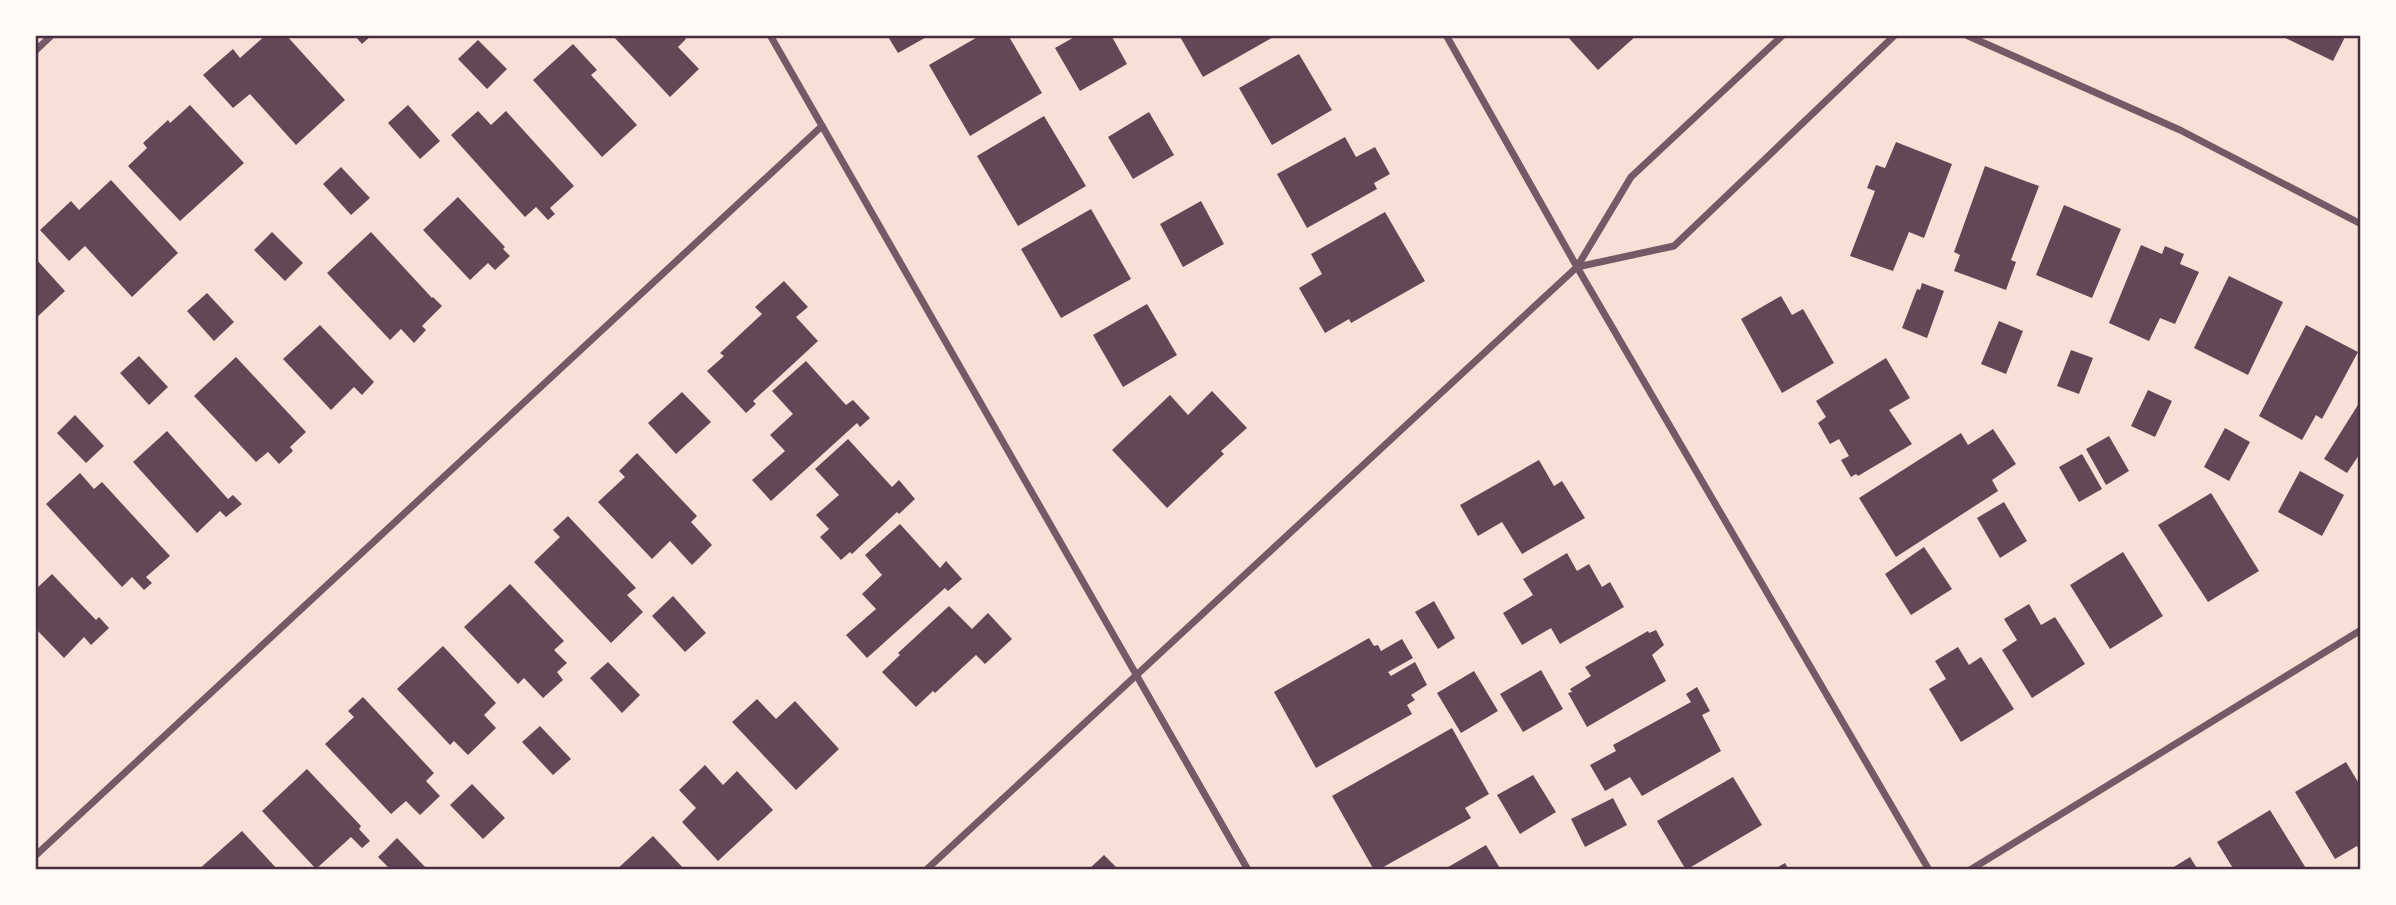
<svg xmlns="http://www.w3.org/2000/svg" width="2396" height="905" font-family="'Roboto Condensed',sans-serif">
	<style>
		.building { fill: #644757 }
		.lines { fill: none; stroke-linecap: round; stroke-linejoin: round }
		.minor { stroke: #755966; stroke-width: 7 }
		.neatline { fill: none; stroke: #4a2c40; stroke-width: 2.5 }
	</style>
	<rect width="100%" height="100%" fill="#f7e1d7"/>
	<g class="building">
		<path d="M266 35H286L345 100 296 145 250 94 233 108 203 75 233 49 240 58Z"/>
		<path d="M354 35H372L362 44Z"/>
		<path d="M612 35H684L683 36 686 39 678 47 699 69 670 97Z"/>
		<path d="M887 35H930L898 53Z"/>
		<path d="M981 35H1008L1042 93 970 136 929 65Z"/>
		<path d="M1078 35H1111L1127 64 1080 91 1055 48Z"/>
		<path d="M1179 35H1277L1203 77Z"/>
		<path d="M1566 35H1637L1598 70Z"/>
		<path d="M2279 35H2346L2333 61Z"/>
		<path d="M478 40 507 69 487 89 458 59Z"/>
		<path d="M573 44 597 70 591 75 637 125 602 157 533 80Z"/>
		<path d="M1299 54 1332 110 1272 145 1239 88Z"/>
		<path d="M190 105 244 163 180 221 128 166 147 148 143 143 168 120 170 123Z"/>
		<path d="M408 105 440 141 420 159 388 123Z"/>
		<path d="M478 111 491 125 506 111 574 186 550 208 555 214 548 220 536 207 525 217 451 135Z"/>
		<path d="M1149 112 1174 155 1133 179 1108 137Z"/>
		<path d="M1044 116 1086 186 1018 226 977 156Z"/>
		<path d="M1345 137 1356 157 1375 147 1390 174 1374 183 1377 189 1307 228 1277 174Z"/>
		<path d="M1896 142 1952 164 1924 238 1909 232 1893 271 1850 256 1875 191 1867 188 1876 165 1885 168Z"/>
		<path d="M1985 166 2039 186 2011 260 2016 262 2006 290 1954 271 1960 255 1954 252Z"/>
		<path d="M341 167 370 198 351 215 323 184Z"/>
		<path d="M111 180 178 253 132 297 85 246 69 261 40 230 71 201 79 210Z"/>
		<path d="M458 197 505 247 503 249 510 256 495 270 488 263 470 280 423 230Z"/>
		<path d="M1201 201 1224 244 1183 267 1160 224Z"/>
		<path d="M2064 205 2121 229 2092 298 2036 275Z"/>
		<path d="M1091 209 1131 279 1061 318 1021 249Z"/>
		<path d="M1385 212 1425 281 1351 323 1349 319 1325 333 1299 288 1322 274 1311 254Z"/>
		<path d="M272 232 303 263 285 281 254 250Z"/>
		<path d="M371 232 432 298 433 297 442 306 422 326 426 330 414 343 401 329 390 340 327 273Z"/>
		<path d="M2141 245 2162 254 2165 246 2184 254 2180 264 2199 272 2175 324 2160 318 2149 341 2109 323Z"/>
		<path d="M35 258 65 291 35 319Z"/>
		<path d="M2229 276 2283 302 2248 375 2194 348Z"/>
		<path d="M784 281 808 307 796 317 818 341 753 401 756 404 746 413 707 371 724 356 720 353 762 314 755 307Z"/>
		<path d="M1922 283 1944 291 1927 338 1902 328 1917 289 1920 290Z"/>
		<path d="M207 293 234 322 214 341 187 311Z"/>
		<path d="M1781 296 1792 315 1803 309 1834 363 1782 393 1741 319Z"/>
		<path d="M1147 304 1177 355 1123 387 1093 335Z"/>
		<path d="M1999 321 2023 331 2006 374 1981 364Z"/>
		<path d="M320 325 374 382 362 395 354 387 331 410 283 359Z"/>
		<path d="M2306 325 2358 352 2322 419 2316 415 2302 440 2259 416Z"/>
		<path d="M2071 350 2093 358 2079 394 2057 386Z"/>
		<path d="M139 356 168 387 149 405 120 373Z"/>
		<path d="M236 357 306 432 290 447 293 451 279 464 268 452 256 462 194 396Z"/>
		<path d="M1886 358 1910 398 1889 410 1912 444 1858 476 1856 474 1851 477 1841 460 1849 456 1839 439 1830 444 1818 423 1826 417 1816 401Z"/>
		<path d="M806 361 846 405 853 400 870 418 860 427 857 423 771 501 752 480 785 451 770 435 793 414 772 391Z"/>
		<path d="M2148 390 2172 401 2155 437 2131 426Z"/>
		<path d="M1212 391 1247 428 1221 451 1224 454 1167 508 1112 450 1170 395 1188 415Z"/>
		<path d="M682 392 711 422 676 454 648 423Z"/>
		<path d="M2361 400V452L2347 473 2324 459Z"/>
		<path d="M75 415 104 446 86 463 57 433Z"/>
		<path d="M2225 428 2250 442 2229 481 2204 467Z"/>
		<path d="M1993 429 2016 464 1992 480 1998 491 1896 557 1859 498 1961 433 1968 445Z"/>
		<path d="M167 431 228 499 233 495 242 504 226 517 220 511 197 533 133 462Z"/>
		<path d="M2109 436 2129 471 2106 485 2086 449Z"/>
		<path d="M848 439 892 487 899 480 915 499 899 514 897 512 852 554 850 552 841 560 820 537 829 529 816 515 839 495 815 469Z"/>
		<path d="M637 453 697 516 691 522 712 545 692 565 670 541 652 559 598 502 625 477 619 471Z"/>
		<path d="M2082 454 2102 489 2079 502 2059 467Z"/>
		<path d="M1539 460 1554 486 1562 481 1585 518 1522 554 1502 522 1478 536 1460 505Z"/>
		<path d="M2300 471 2344 495 2322 536 2278 512Z"/>
		<path d="M80 473 94 489 102 482 170 556 146 577 152 583 144 590 132 577 122 587 46 504Z"/>
		<path d="M2211 493 2259 571 2208 602 2158 525Z"/>
		<path d="M2004 502 2027 541 2000 558 1977 518Z"/>
		<path d="M568 516 636 588 627 595 643 612 611 643 534 562 560 537 553 530Z"/>
		<path d="M900 524 940 568 946 561 962 579 948 591 945 588 867 658 846 635 876 609 862 594 882 575 865 555Z"/>
		<path d="M1924 547 1952 589 1911 615 1885 574Z"/>
		<path d="M2123 552 2163 616 2110 649 2070 585Z"/>
		<path d="M1567 553 1577 571 1589 564 1602 587 1610 582 1624 607 1560 644 1551 628 1522 645 1503 613 1533 595 1523 579Z"/>
		<path d="M52 574 96 620 99 617 109 628 91 645 84 637 64 658 35 628V590Z"/>
		<path d="M510 584 564 641 554 650 567 663 557 672 563 680 543 698 524 678 518 684 464 627Z"/>
		<path d="M673 596 706 633 685 652 652 616Z"/>
		<path d="M1434 601 1455 638 1438 649 1415 612Z"/>
		<path d="M2029 604 2041 625 2055 617 2085 664 2032 698 2002 650 2017 640 2004 619Z"/>
		<path d="M949 606 972 629 988 613 1012 639 985 664 976 655 935 693 933 691 916 707 882 672 900 655 898 653Z"/>
		<path d="M1656 630 1664 645 1652 655 1666 681 1587 727 1568 693 1572 692 1570 689 1591 676 1585 667 1648 631 1649 633Z"/>
		<path d="M1369 638 1374 646 1378 645 1381 651 1402 639 1413 658 1388 672 1391 676 1415 662 1427 685 1411 695 1415 700 1407 705 1412 714 1316 768 1274 692Z"/>
		<path d="M443 646 496 703 484 715 496 728 468 755 454 741 450 745 397 689Z"/>
		<path d="M1958 647 1969 665 1981 657 2014 709 1961 742 1929 689 1946 679 1935 661Z"/>
		<path d="M608 662 640 695 622 713 590 678Z"/>
		<path d="M1541 670 1563 709 1523 732 1500 694Z"/>
		<path d="M1474 671 1498 711 1461 733 1437 693Z"/>
		<path d="M1697 687 1710 711 1702 715 1721 751 1642 796 1630 777 1605 791 1590 765 1616 751 1613 745 1691 702 1686 694Z"/>
		<path d="M363 697 434 773 426 781 440 796 420 815 406 801 391 814 325 744 354 717 348 711Z"/>
		<path d="M757 699 776 719 795 701 839 749 796 790 732 722Z"/>
		<path d="M540 726 571 759 553 775 522 742Z"/>
		<path d="M1452 728 1489 794 1465 808 1471 818 1378 870H1374L1332 796Z"/>
		<path d="M2346 762 2361 787V853L2357 846 2335 859 2295 792Z"/>
		<path d="M705 765 723 785 737 771 773 810 718 861 682 822 696 808 679 790Z"/>
		<path d="M307 769 361 826 359 829 370 841 362 848 351 837 316 869 262 811Z"/>
		<path d="M1533 775 1556 812 1520 834 1497 795Z"/>
		<path d="M1733 777 1762 825 1686 870 1657 821Z"/>
		<path d="M472 784 505 818 483 839 450 805Z"/>
		<path d="M1613 798 1627 825 1585 847 1571 819Z"/>
		<path d="M2270 810 2307 870H2234L2217 842Z"/>
		<path d="M242 831 278 870H198Z"/>
		<path d="M653 836 685 870H616Z"/>
		<path d="M397 838 428 870H391L378 857Z"/>
		<path d="M1486 845 1501 870H1443Z"/>
		<path d="M1104 855 1119 870H1088Z"/>
		<path d="M2190 857 2198 870H2169Z"/>
		<path d="M1785 863 1789 870H1773Z"/>
	</g>
	<g class="lines">
		<g class="minor">
			<path d="M770 35 1248 870"/>
			<path d="M1446 35 1577 267 1929 870"/>
			<path d="M1966 35 2180 130 2361 224"/>
			<path d="M35 51 52 35"/>
			<path d="M1577 267 1674 246 1895 35"/>
			<path d="M35 856 822 126"/>
			<path d="M926 870 1577 267 1631 177 1783 35"/>
			<path d="M1970 870 2361 630"/>
		</g>
	</g>
	<rect width="2396" height="905" fill="none" stroke="#fffaf5" stroke-width="74"/>
	<rect x="37" y="37" width="2322" height="831" class="neatline"/>
</svg>
